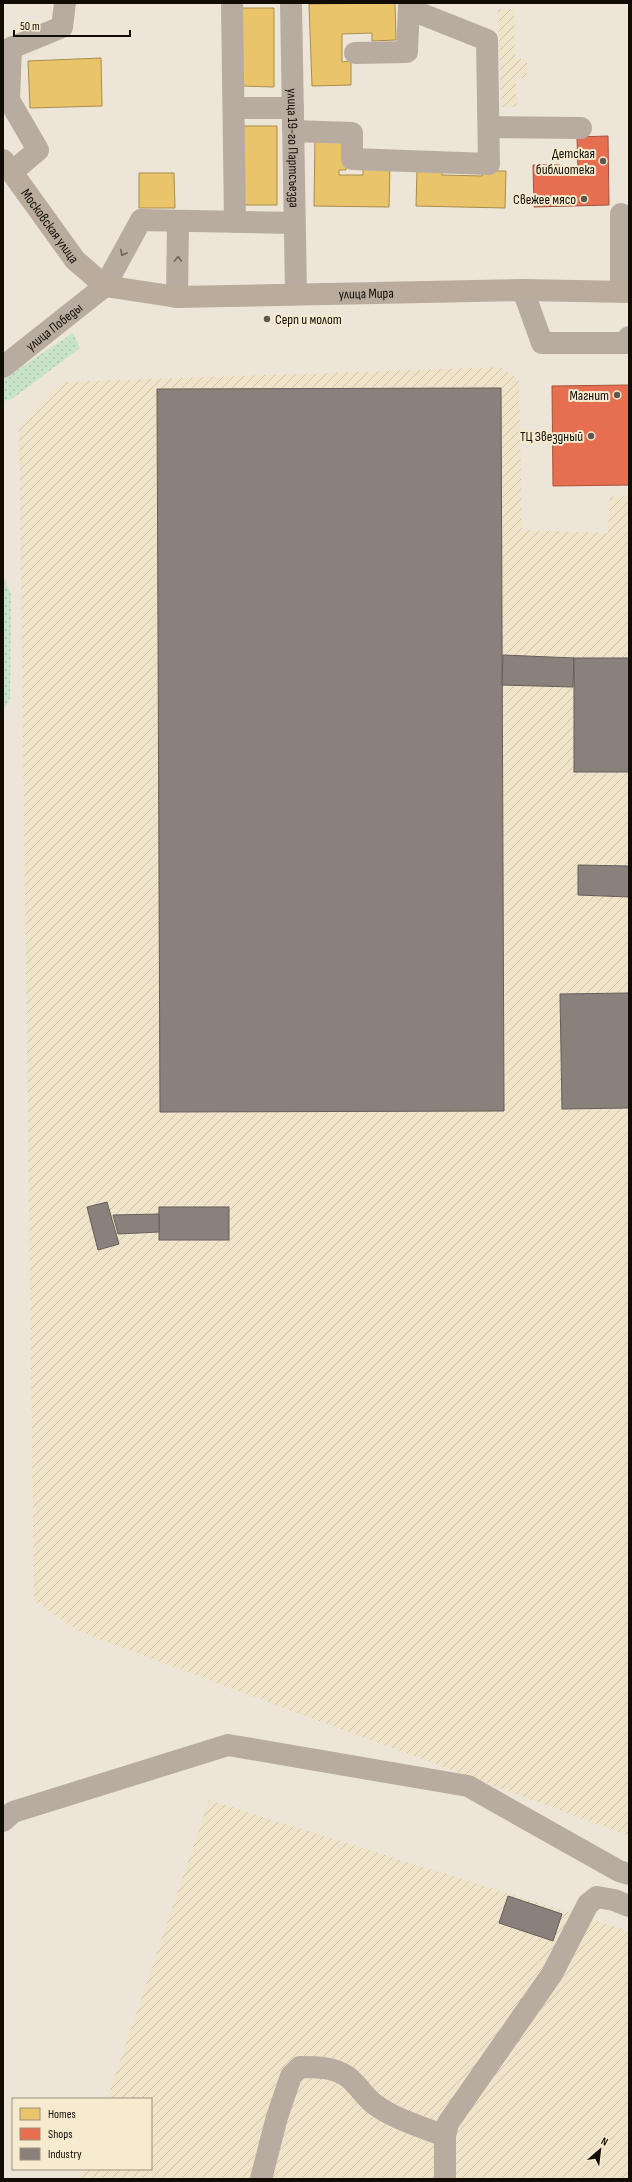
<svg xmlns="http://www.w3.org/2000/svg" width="632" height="2182" font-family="'Sofia Sans Condensed',sans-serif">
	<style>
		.industrial { fill: url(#industrial-furrows) }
		.grass { fill: url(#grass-dots) }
		.homes { fill: #e9c46a; stroke: #a88d4c }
		.shops { fill: #e76f51; stroke: #a7523a }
		.industry { fill: #8a817c; stroke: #665e58 }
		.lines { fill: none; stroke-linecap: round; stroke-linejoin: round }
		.minor { stroke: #b8aca0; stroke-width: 22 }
		.major { stroke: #b9ac9d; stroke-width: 22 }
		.oneway { stroke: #6d645a }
		.poi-dot { fill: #5e594f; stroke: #f6eacf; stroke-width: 1.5 }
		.labels { text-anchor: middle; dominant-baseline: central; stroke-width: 4; stroke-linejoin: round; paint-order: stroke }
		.street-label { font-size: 14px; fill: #110d05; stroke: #f6eacf }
		.poi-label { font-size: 14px; fill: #110d05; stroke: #f6eacf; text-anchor: end }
	</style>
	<defs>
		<pattern id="industrial-furrows" width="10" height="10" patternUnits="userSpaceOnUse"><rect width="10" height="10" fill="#efe3ca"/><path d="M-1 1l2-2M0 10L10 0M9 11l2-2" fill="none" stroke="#ccc2ac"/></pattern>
		<pattern id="grass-dots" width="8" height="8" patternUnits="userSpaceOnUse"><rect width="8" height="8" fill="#c7e4c8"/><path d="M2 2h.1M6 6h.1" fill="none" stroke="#aac2aa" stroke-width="1.8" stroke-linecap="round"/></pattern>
	</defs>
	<rect width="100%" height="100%" fill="#ede6d8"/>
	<g class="industrial">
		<path d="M498 9H514L515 59H527V78H516L517 107H501Z"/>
		<path d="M501 367 519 380 522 530 608 533 610 497 629 496V1836L80 1632 34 1600 19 428 62 382Z"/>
		<path d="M209 1800 629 1931V2179H79L83 2169H151V2099H107Z"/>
	</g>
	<g class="grass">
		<path d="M73 333 80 348 12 399 3 401V379Z"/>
		<path d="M3 575 11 595 10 699 3 710Z"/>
	</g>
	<g class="homes">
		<path d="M395 3 396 40 372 41V33L342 34V62L351 61V85L312 86 309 4Z"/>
		<path d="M240 8H274V87L240 86Z"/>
		<path d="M101 58 102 106 30 108 28 61Z"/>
		<path d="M243 126H277V205H242Z"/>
		<path d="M315 137 346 138V170H339V175H363V165L390 166 389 207 314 206Z"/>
		<path d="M417 169 442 170V175L482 176V171H506L505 208 416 206Z"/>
		<path d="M139 173H174L175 208H139Z"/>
	</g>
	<g class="shops">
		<path d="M608 136 609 205 534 207 533 165H560V175L584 174V170H578L577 137Z"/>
		<path d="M629 385V485L553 486 552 386Z"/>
	</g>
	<g class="industry">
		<path d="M501 388 504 1111 160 1112 157 389Z"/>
		<path d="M503 655 574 658 573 687 502 685Z"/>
		<rect x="574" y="658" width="55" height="114"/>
		<path d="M578 865 629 866V897L578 895Z"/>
		<path d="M629 993V1108L562 1109 560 994Z"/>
		<path d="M107 1202 119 1244 98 1250 87 1207Z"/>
		<rect x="159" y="1207" width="70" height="33"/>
		<path d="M159 1214V1232L118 1234 113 1215Z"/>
		<path d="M508 1896 562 1914 553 1941 499 1923Z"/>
	</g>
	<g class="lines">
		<g class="minor">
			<path d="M232 3 235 222"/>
			<path id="s1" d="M291 3 296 293"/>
			<path d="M355 53 407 52 409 3"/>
			<path d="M235 108H293"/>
			<path d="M489 127 581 128"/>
			<path d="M293 131 352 133V159L489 164 487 40 409 9"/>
			<path d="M12 172 38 150 9 100 11 48 62 27 65 3"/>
			<path d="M523 290 542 343H628L629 337"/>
			<path d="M621 291V214"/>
			<path d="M177 297 178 221"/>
			<path id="s2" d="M3 367 105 286 141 220 294 223"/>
			<path d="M3 1821 13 1812 228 1745 468 1786 619 1871 629 1874"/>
			<path d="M261 2179 277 2117 291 2076 300 2067C317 2067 334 2067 348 2077 358 2085 364 2096 374 2104 394 2119 422 2127 445 2136"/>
			<path d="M445 2179V2136L448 2123 552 1974 588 1904 597 1897 614 1900 629 1906"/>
		</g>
		<path class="major" id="s3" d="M3 160 75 260 105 286 177 297 523 290 629 292"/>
	</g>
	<defs><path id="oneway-chevron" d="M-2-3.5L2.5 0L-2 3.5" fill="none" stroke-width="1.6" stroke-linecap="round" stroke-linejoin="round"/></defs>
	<g class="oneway">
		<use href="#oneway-chevron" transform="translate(123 253) rotate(119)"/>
		<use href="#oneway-chevron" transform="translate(178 259) rotate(-89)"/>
	</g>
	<g class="poi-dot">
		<circle cx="603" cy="161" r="4"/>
		<circle cx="584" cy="199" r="4"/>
		<circle cx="267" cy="319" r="4"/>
		<circle cx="617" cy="395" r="4"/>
		<circle cx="591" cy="436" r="4"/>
	</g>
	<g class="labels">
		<g class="street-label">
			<text stroke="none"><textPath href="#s1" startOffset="145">улица 19-го Партсъезда</textPath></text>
			<text stroke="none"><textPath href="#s3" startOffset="81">Московская улица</textPath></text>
			<text stroke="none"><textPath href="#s3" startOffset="425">улица Мира</textPath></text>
			<text stroke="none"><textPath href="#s2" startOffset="65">улица Победы</textPath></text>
		</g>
		<g class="poi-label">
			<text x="595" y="153">Детская<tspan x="595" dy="16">библиотека</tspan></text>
			<text x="576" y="199">Свежее мясо</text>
			<text x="275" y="319" text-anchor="start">Серп и молот</text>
			<text x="609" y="395">Магнит</text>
			<text x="583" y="436">ТЦ Звездный</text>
		</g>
	</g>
	<rect width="632" height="2182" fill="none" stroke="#110d05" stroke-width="8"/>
	<rect x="12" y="2098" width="140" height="72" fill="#f6eacf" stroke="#9a927e"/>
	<rect x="20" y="2108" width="20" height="12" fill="#e9c46a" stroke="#9a927e"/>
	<text x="48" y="2118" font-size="12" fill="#110d05">Homes</text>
	<rect x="20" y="2128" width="20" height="12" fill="#e76f51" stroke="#9a927e"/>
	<text x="48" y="2138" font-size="12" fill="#110d05">Shops</text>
	<rect x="20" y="2148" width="20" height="12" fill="#8a817c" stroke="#9a927e"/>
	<text x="48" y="2158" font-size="12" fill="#110d05">Industry</text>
	<g transform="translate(600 2150) rotate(28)" stroke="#f6eacf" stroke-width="3" paint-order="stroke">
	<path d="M0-3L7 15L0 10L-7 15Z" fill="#110d05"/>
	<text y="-6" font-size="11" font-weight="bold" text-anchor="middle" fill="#110d05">N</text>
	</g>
	<path d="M14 30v6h116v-6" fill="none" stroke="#110d05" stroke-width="2"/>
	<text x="20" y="30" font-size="12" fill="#110d05" stroke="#f6eacf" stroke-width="3" paint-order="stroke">50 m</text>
</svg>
